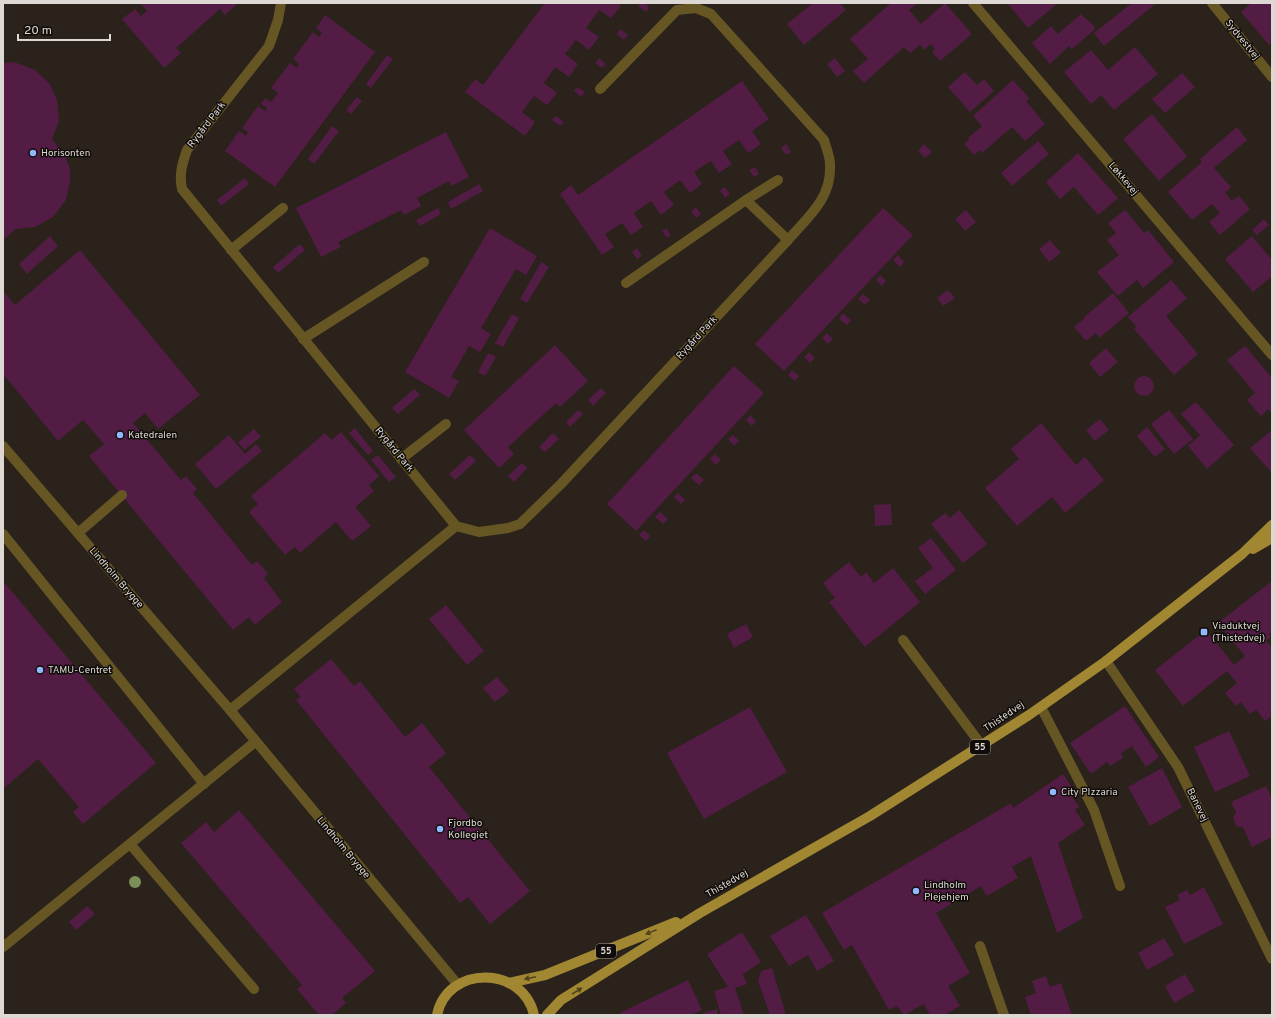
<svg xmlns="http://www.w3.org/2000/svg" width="1275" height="1018" font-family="Overpass,sans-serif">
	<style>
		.building { fill: #531c45 }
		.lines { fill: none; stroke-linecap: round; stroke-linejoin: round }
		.lane { stroke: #665624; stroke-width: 10 }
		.street { stroke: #665624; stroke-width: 10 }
		.primary { stroke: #a28732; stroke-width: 10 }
		.tree { fill: #7c8f59 }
		.oneway { fill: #52431b }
		.poi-dot { fill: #91b8fd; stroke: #100c09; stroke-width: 1.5 }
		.labels { text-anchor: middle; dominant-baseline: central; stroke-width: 3; stroke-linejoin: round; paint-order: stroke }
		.shield { fill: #100c09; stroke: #a09b96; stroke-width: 1 }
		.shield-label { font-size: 9px; font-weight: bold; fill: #ddd8d3 }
		.street-label { font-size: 10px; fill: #ddd8d3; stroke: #100c09 }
		.poi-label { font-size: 10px; fill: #ddd8d3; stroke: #100c09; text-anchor: start }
	</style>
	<rect width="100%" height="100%" fill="#2a221b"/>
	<g class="building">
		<path d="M142 3H238L225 15 220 9 176 48 181 53 164 68 122 19 135 9 141 16 147 11 141 4Z"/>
		<path d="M545 3H617L621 6 611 18 599 10 586 28 599 37 589 50 576 40 565 54 578 64 569 77 555 67 544 83 557 93 547 105 534 96 522 112 535 122 525 136 465 92 475 79 483 85Z"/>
		<path d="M641 3H645L649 7 646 12 638 6Z"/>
		<path d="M813 3H840L846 10 804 45 787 24Z"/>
		<path d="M891 3H918L909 10 921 24 945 3 972 34 940 61 932 52 935 49 930 44 924 50 920 45 910 53 904 47 864 83 853 71 868 59 850 39Z"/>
		<path d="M1007 3H1058L1028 28Z"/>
		<path d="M1132 3H1153L1154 5 1104 46 1094 33Z"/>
		<path d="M1251 3H1272V42L1269 45 1241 12Z"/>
		<path d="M1081 14 1095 27 1094 30 1072 49 1069 46 1050 64 1032 43 1051 26 1058 34Z"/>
		<path d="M325 15 375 52 275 187 225 151 239 131 246 136 248 132 242 128 258 106 265 111 267 108 261 104 265 98 271 102 278 93 271 88 290 63 297 68 299 64 293 59 313 32 319 37 322 33 316 28Z"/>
		<path d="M620 29 628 35 624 40 617 34Z"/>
		<path d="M1135 47 1158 74 1114 110 1101 95 1091 104 1064 72 1091 50 1108 70Z"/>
		<path d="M387 55 393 59 371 88 366 84Z"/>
		<path d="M599 58 606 64 602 68 595 63Z"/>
		<path d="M835 58 845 71 837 77 827 64Z"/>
		<path d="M14 62 35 70 50 84 57 100 59 121 52 139 66 158 70 169V181L66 200 53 217 35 227 16 229 3 240V63Z"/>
		<path d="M965 72 977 85 984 79 994 91 970 112 948 87Z"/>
		<path d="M1182 73 1195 87 1165 113 1152 99Z"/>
		<path d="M1013 80 1029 98 1026 101 1045 124 1025 141 1012 127 982 153 980 150 974 155 964 144 969 140 968 138 982 126 973 116Z"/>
		<path d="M742 81 769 119 752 131 761 144 748 153 739 140 723 151 732 164 719 173 711 161 694 172 702 184 690 193 680 180 664 192 674 205 661 215 651 201 634 213 643 227 631 235 622 223 605 234 614 247 602 255 560 194 571 185 578 195Z"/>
		<path d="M577 87 585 92 581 97 574 91Z"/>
		<path d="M357 97 362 101 351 114 346 110Z"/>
		<path d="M1152 114 1187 156 1159 181 1123 139Z"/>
		<path d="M556 116 564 122 560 126 552 120Z"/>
		<path d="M332 126 339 131 314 164 308 159Z"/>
		<path d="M1237 127 1247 140 1214 168 1231 187 1225 193 1232 201 1239 196 1250 209 1220 235 1209 222 1220 213 1212 204 1192 220 1168 192 1202 162 1200 159Z"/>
		<path d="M446 132 469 177 451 186 449 181 417 198 421 206 404 215 401 210 338 242 341 247 321 257 296 208Z"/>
		<path d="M1038 141 1049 154 1012 186 1001 173Z"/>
		<path d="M786 144 791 152 786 155 781 148Z"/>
		<path d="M924 144 932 152 925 158 918 151Z"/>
		<path d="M1078 153 1118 198 1098 215 1074 187 1060 199 1046 182Z"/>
		<path d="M755 167 759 174 754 177 749 170Z"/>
		<path d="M245 178 249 184 221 206 217 200Z"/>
		<path d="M479 184 483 191 451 209 448 202Z"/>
		<path d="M725 187 730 194 725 198 720 190Z"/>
		<path d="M696 207 701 214 696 218 691 211Z"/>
		<path d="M438 208 441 214 420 226 416 220Z"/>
		<path d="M883 208 913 235 784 371 755 344Z"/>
		<path d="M966 210 976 222 965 231 955 219Z"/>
		<path d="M1125 210 1144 233 1148 230 1174 262 1143 288 1137 280 1118 296 1097 272 1119 255 1107 240 1116 233 1108 223Z"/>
		<path d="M1264 219 1269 225 1257 235 1252 230Z"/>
		<path d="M490 228 537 256 526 275 516 269 481 328 491 334 480 352 469 346 451 377 459 381 449 398 405 372Z"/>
		<path d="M666 228 671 235 667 238 662 231Z"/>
		<path d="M50 236 58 246 27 274 19 264Z"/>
		<path d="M1252 236 1272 260V276L1253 292 1225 259Z"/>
		<path d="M1050 240 1061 253 1049 262 1039 249Z"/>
		<path d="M300 244 305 250 278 273 273 267Z"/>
		<path d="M637 248 642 256 637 259 632 252Z"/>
		<path d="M80 250 200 395 158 429 145 413 133 423 181 480 186 476 197 489 193 493 252 565 257 561 268 574 264 578 282 602 255 625 249 617 233 630 89 456 104 444 83 420 58 441 3 374V291L15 305Z"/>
		<path d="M898 255 904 262 900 267 893 260Z"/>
		<path d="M541 262 549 267 527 303 520 299Z"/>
		<path d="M880 275 886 281 882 286 876 280Z"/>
		<path d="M1171 280 1187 298 1166 316 1198 354 1174 375 1134 329 1136 326 1128 317Z"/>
		<path d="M948 290 955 298 943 306 937 298Z"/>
		<path d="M1113 293 1129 313 1099 338 1096 333 1086 341 1074 327 1084 319 1083 318Z"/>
		<path d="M863 294 870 300 865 305 858 299Z"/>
		<path d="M843 313 851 320 847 325 839 319Z"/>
		<path d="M512 314 519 318 503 347 495 343Z"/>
		<path d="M827 333 833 339 828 344 822 338Z"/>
		<path d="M555 345 588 381 560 407 556 403 508 447 514 454 499 468 464 430Z"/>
		<path d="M1245 346 1272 378V413L1268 409 1261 416 1247 400 1255 393 1227 360Z"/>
		<path d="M1106 348 1118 362 1100 377 1089 363Z"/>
		<path d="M809 352 815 358 810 363 804 357Z"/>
		<path d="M488 353 496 357 485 376 478 372Z"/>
		<path d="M734 366 764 393 636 531 607 504Z"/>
		<path d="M792 370 799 376 795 381 788 375Z"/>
		<circle cx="1144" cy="386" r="10"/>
		<path d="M601 388 606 393 593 406 588 400Z"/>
		<path d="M414 389 420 395 398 414 392 408Z"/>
		<path d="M1196 402 1234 445 1207 469 1188 446 1200 435 1181 414Z"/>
		<path d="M578 410 583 414 570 427 566 422Z"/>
		<path d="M1169 410 1193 439 1174 454 1151 424Z"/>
		<path d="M750 415 756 421 752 426 746 420Z"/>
		<path d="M1100 419 1109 430 1095 441 1086 430Z"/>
		<path d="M1041 423 1076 465 1085 457 1104 480 1065 513 1052 497 1017 526 985 488 1019 459 1011 449Z"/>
		<path d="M1147 427 1165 449 1155 457 1137 436Z"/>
		<path d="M355 428 373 451 368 455 349 433Z"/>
		<path d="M254 429 261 437 244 450 238 442Z"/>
		<path d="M1272 430V473L1250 448Z"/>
		<path d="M341 432 379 476 369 485 374 491 355 507 371 526 352 541 336 522 300 553 295 547 285 555 249 512 258 504 251 496 325 433 332 440Z"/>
		<path d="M553 433 559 439 545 452 539 447Z"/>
		<path d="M229 435 245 454 256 444 262 451 216 489 195 464Z"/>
		<path d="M733 435 739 441 734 446 728 439Z"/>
		<path d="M715 454 721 460 716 465 710 459Z"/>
		<path d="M378 455 396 477 389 482 371 460Z"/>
		<path d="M470 455 476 461 455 480 449 474Z"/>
		<path d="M522 463 527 468 514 482 508 476Z"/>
		<path d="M696 473 704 480 699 485 691 478Z"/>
		<path d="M678 493 685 500 681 504 674 497Z"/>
		<path d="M891 504 892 525 875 526 874 505Z"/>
		<path d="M959 510 987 544 963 563 931 524 945 513 950 518Z"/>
		<path d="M660 512 668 519 663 524 655 517Z"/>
		<path d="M644 530 650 536 646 541 639 535Z"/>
		<path d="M931 538 956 570 925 594 915 581 933 568 918 548Z"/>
		<path d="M849 562 861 577 866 572 874 583 893 568 920 602 865 647 829 602 835 598 823 583Z"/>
		<path d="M3 581 156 763 83 824 73 812 79 807 38 759 3 789Z"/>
		<path d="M1272 581V632L1269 634 1271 637 1266 641 1272 648V716L1265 721 1256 710 1250 714 1241 702 1236 706 1225 693 1237 683 1227 671 1183 706 1155 670 1206 630 1234 665 1245 656 1218 623Z"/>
		<path d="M446 605 484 651 467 665 429 619Z"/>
		<path d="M746 624 753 637 734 648 727 634Z"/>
		<path d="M331 659 354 686 360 681 405 737 422 723 446 753 429 767 530 891 490 924 468 897 460 903 296 700 301 697 294 689Z"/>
		<path d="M497 677 509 691 495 702 483 688Z"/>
		<path d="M1125 706 1159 757 1146 767 1132 746 1121 753 1123 758 1110 766 1107 762 1091 774 1070 743Z"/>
		<path d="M750 707 787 772 704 819 667 753Z"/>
		<path d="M1229 731 1250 776 1215 792 1194 747Z"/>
		<path d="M1162 768 1182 807 1150 826 1128 787Z"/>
		<path d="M1063 774 1077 795 1073 798 1079 807 1075 810 1085 825 1058 843 1083 918 1057 933 1031 856 1012 867 1018 878 987 896 981 886 936 913 970 973 948 986 960 1006 944 1015H930L924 1004 904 1015 897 1006 889 1010 852 945 844 950 822 913 1011 803 1013 808Z"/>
		<path d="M1266 786 1272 799V837L1252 847 1243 827H1237L1233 818 1236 812 1231 802Z"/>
		<path d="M239 810 375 971 342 998 346 1003 332 1015H319L297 989 302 985 181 843 206 822 214 832Z"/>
		<path d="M1204 887 1223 924 1184 944 1165 907 1180 900 1177 895 1187 890 1190 895Z"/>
		<path d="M87 906 95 914 76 930 69 922Z"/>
		<path d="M806 915 834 961 817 971 808 955 789 966 770 936Z"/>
		<path d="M742 932 761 962 743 974 747 984 735 988 744 1015H721L714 991 728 987 707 954Z"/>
		<path d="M1164 938 1174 955 1147 970 1138 953Z"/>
		<path d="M772 968 786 1015H770L758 981 761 971Z"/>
		<path d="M1185 974 1195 991 1174 1003 1165 986Z"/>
		<path d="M1046 976 1050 987 1061 983 1072 1015H1031L1025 997 1036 993 1032 981Z"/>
		<path d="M688 980 702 1010 691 1015H621L620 1013Z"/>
		<path d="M717 1009 718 1015H704L703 1013Z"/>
	</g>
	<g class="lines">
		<g class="lane">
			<path d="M746 200 778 180"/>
			<path d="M231 250 283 208"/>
			<path d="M626 283 746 200 788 240"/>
			<path d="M303 339 424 262"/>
			<path d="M401 459 446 424"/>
			<path d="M78 533 122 495"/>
			<path d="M3 534 204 784"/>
			<path d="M903 640 982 746"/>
			<path d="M1041 707 1094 810 1120 886"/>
			<path d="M130 844 254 989"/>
			<path d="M3 947 255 742"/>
		</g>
		<g class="street">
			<path d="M281 3 278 20 269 46 187 150C182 164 179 175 182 189L456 526 479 532 508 528 520 524 561 484 788 240C809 216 832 198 830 164 830 156 826 148 824 140L711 14 696 8 677 10 600 89"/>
			<path d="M973 3 1272 355"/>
			<path d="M1212 3 1272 77"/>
			<path d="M3 446 230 710 458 985"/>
			<path d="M1106 661 1178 767 1272 959"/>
			<path d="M230 710 456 526"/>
			<path d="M980 946 1004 1015"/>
		</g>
		<g class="primary">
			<path d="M1253 549 1272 538"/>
			<path d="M509 983 545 975 676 922"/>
			<path d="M437 1015C447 965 523 965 534 1015"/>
			<path d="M547 1015 561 1000 700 913 870 816 1029 715 1106 661 1242 554 1272 525"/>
		</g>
	</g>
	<circle class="tree" cx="135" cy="882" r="6"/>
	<defs><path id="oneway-solid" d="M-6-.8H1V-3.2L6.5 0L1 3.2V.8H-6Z"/></defs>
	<g class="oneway">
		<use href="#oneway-solid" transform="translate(651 932) rotate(158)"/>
		<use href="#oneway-solid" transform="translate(530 978) rotate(168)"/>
		<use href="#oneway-solid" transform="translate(577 991) rotate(-32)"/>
	</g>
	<g class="poi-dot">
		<circle cx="33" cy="153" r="4"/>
		<circle cx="120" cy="435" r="4"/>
		<rect x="1200" y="628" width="8" height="8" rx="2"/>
		<circle cx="40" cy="670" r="4"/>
		<circle cx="1053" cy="792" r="4"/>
		<circle cx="440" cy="829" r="4"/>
		<circle cx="916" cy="891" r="4"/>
	</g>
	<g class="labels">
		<g class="shield">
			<rect x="970" y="740" width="20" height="14" rx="3"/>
			<rect x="596" y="944" width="20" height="14" rx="3"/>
		</g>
		<g class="shield-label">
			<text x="980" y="747">55</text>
			<text x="606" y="951">55</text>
		</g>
		<g class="street-label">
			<text transform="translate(1242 40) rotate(51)">Sydvestvej</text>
			<text transform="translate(207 125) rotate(-52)">Rygård Park</text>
			<text transform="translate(1123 179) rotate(50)">Løkkevej</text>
			<text transform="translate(697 338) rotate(-47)">Rygård Park</text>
			<text transform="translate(394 450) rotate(51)">Rygård Park</text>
			<text transform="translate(116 578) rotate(49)">Lindholm Brygge</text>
			<text transform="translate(1004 717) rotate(-34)">Thistedvej</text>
			<text transform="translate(1197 805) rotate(64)">Banevej</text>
			<text transform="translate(343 848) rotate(50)">Lindholm Brygge</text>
			<text transform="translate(727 884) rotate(-30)">Thistedvej</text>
		</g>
		<g class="poi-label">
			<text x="41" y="153">Horisonten</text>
			<text x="128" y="435">Katedralen</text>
			<text x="1212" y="626">Viaduktvej<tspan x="1212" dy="12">(Thistedvej)</tspan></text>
			<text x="48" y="670">TAMU-Centret</text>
			<text x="1061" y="792">City PIzzaria</text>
			<text x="448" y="823">Fjordbo<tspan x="448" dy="12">Kollegiet</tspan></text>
			<text x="924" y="885">Lindholm<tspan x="924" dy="12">Plejehjem</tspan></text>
		</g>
	</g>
	<rect width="1275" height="1018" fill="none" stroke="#ddd8d3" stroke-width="8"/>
	<path d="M18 34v6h92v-6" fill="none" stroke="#ddd8d3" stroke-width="2"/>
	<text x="24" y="34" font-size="12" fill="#ddd8d3" stroke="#100c09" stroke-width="3" paint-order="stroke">20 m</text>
</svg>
